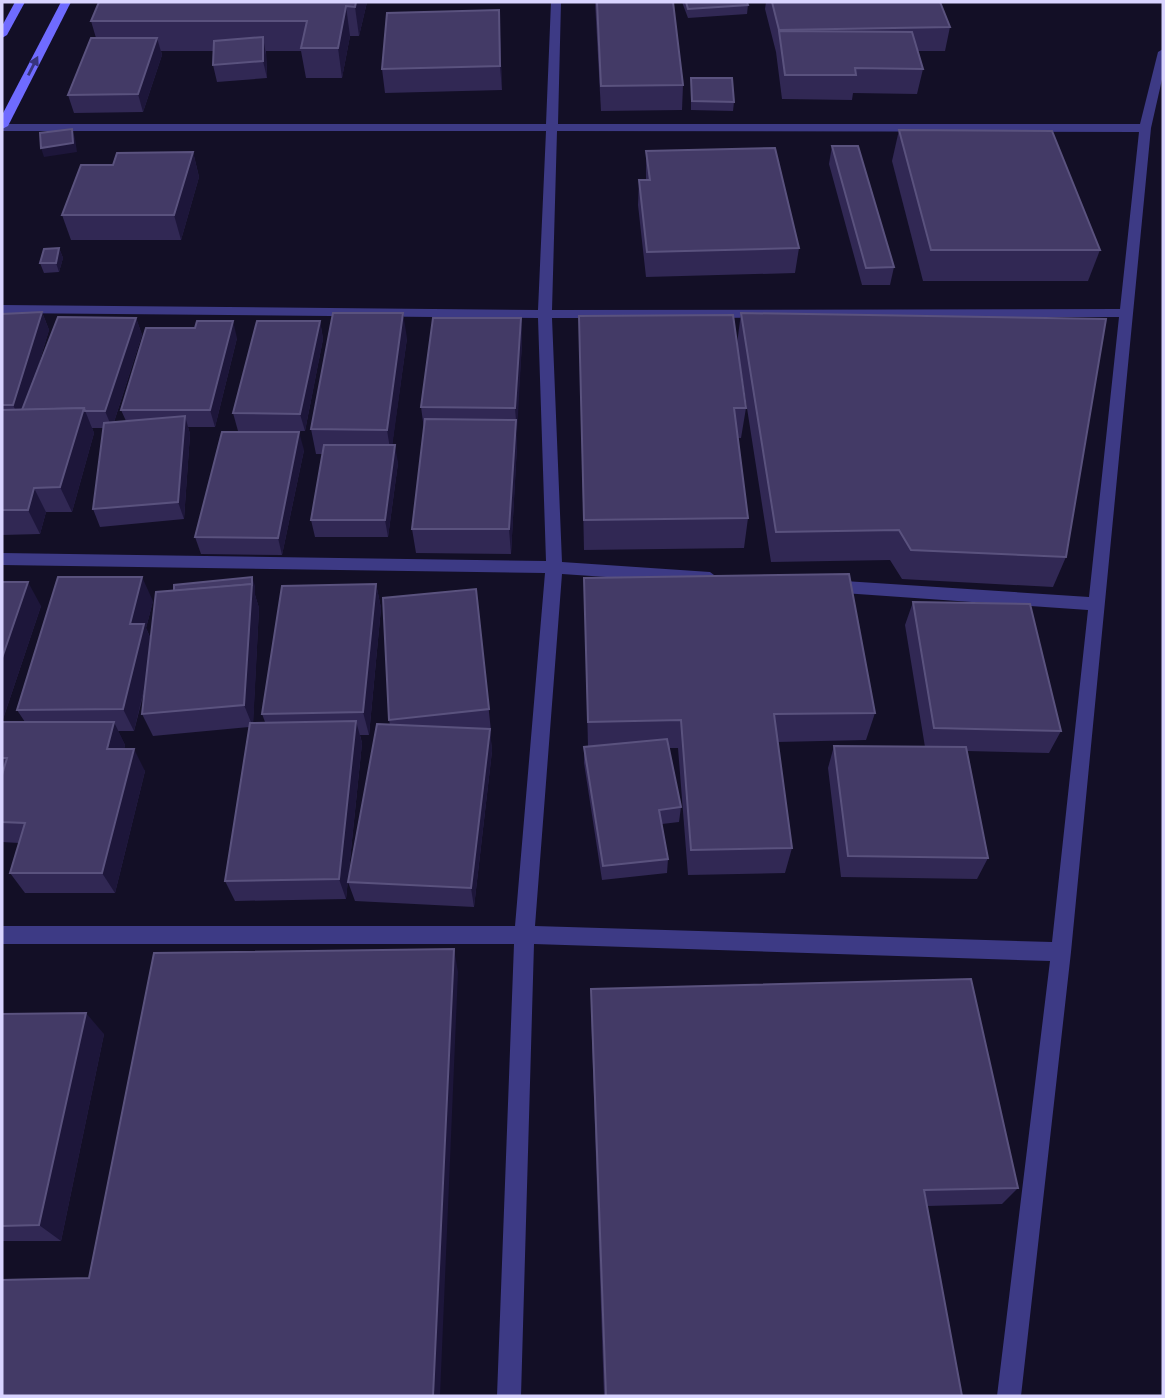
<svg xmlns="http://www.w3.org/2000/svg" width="1165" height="1398" font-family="Cabin,sans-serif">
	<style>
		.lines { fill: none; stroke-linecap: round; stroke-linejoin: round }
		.minor { fill: #3d3a85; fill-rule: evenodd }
		.secondary { fill: #6f6bff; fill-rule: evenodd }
		.wall { fill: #312854 }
		.shaded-wall { fill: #1d163a }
		.building { fill: #433a66; stroke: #5a527e; stroke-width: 2 }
		.oneway { fill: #38347d }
	</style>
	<rect width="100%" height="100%" fill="#130f26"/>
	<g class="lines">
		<path class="minor" d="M551 2H561L558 124H1140L1158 52 1163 49V75L1151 128 1071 952 1021 1396H997L1050 961 534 944 521 1396H497L514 944H2V926H515L545 573 2 565V553L546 561 538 318 2 313V305L538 310 546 131H2V124H546ZM557 131 1139 132 1120 309 552 310ZM1119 317 1089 597 829 580 821 586 829 592 1088 610 1052 942 535 926 562 574 710 584 718 578 710 572 562 562 552 318Z"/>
		<g class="secondary">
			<path d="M15 2H25L7 35 2 38V26Z"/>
			<path d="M61 2H71L8 126 2 129V115Z"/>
		</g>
	</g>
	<g class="wall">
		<path d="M99 2H367L359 36H350L342 78H306L301 51H266L267 78 217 82 213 65V51H161L162 55 143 112 74 113 68 95 96 38 91 21Z"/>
		<path d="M595 2H673L683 85 682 110 601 111Z"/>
		<path d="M682 2H747L748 5 747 14 688 18Z"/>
		<path d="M766 2H940L950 27 945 51H918L923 69 917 94 853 93 852 100 782 99 776 52 765 9Z"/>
		<path d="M499 10 502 90 385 93 382 69Z"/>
		<path d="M691 78 734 102 733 111 691 110Z"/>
		<path d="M899 130 1100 250 1088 281H923L892 161Z"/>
		<path d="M832 146 894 267 890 285H862L829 164Z"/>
		<path d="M646 151 799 248 795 273 646 277 638 205 639 180H646Z"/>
		<path d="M193 152 199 177 181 240H71L62 215 113 165Z"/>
		<path d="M59 248 63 258 59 272 44 273 40 263Z"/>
		<path d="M42 312 49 330 36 373 136 318 142 335 114 422 126 421 121 410 237 338 215 427H188L190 434 184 519 100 527 93 509 103 428H92L94 433 72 512H46L40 534 2 535V314Z"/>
		<path d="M741 313 1066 557 1053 587 902 579 890 560 771 562 737 344Z"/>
		<path d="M579 316 746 408 741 438H738L748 518 744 548 584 550Z"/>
		<path d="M521 318 522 343 516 433 517 445 511 554 416 553 412 529 424 429 421 407Z"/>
		<path d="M320 321 323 339 305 431H238L233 413Z"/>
		<path d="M407 338 392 445 398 463 388 537H315L311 520 323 454H316L311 429Z"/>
		<path d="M304 450 282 555 201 554 195 537Z"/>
		<path d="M584 578 875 713 866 740 777 742 792 848 785 873 688 875 678 748H669L681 807 679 822 662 824 668 859 667 873 602 880 584 763V747H588Z"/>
		<path d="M2 582 41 606 2 722H25L17 710 153 601 146 628 151 639 255 586V595L259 608 253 722H265L262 714 376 584 381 608 369 735H360L362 743 346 899 235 901 225 881 249 727 153 736 142 714 145 688 134 731H118L125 745 124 749 145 771 115 893H25L10 873 19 843 2 842Z"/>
		<path d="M476 589 491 731H490L492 751 474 907 355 901 348 882 390 725 389 720Z"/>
		<path d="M913 602 1061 731 1049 753 967 751 988 858 977 879 841 877 828 768 834 746 925 747 905 625Z"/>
		<path d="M591 989 1018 1188 1002 1204 927 1206 962 1396H604L591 1011Z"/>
		<path d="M2 1014 104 1034 61 1241H2Z"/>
	</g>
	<g class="shaded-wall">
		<path d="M356 2H367L359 36 355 7Z"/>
		<path d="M346 6 350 36 342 78 338 48Z"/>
		<path d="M499 10 500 34 502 90 500 66Z"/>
		<path d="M263 37 266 55 267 78 263 61Z"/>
		<path d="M157 38 162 55 143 112 138 94Z"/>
		<path d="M72 129 75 138 77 152 44 157 41 148Z"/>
		<path d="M193 152 199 177 181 240 174 215Z"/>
		<path d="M59 248 63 258 59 272 56 263Z"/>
		<path d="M42 312 49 330 21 422 13 405Z"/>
		<path d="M403 313 407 338 391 455 387 430Z"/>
		<path d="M136 318 142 335 112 428 105 411Z"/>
		<path d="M521 318 522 343 517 433 515 408Z"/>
		<path d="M233 321 237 338 215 427 210 410Z"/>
		<path d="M320 321 323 339 305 431 300 414Z"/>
		<path d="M84 408 94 433 72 512 60 487Z"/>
		<path d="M185 416 190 434 184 519 178 502Z"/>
		<path d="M516 420 517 445 511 554 509 529Z"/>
		<path d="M299 432 304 450 282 555 278 538Z"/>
		<path d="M395 445 398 463 388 537 385 520Z"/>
		<path d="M34 488 46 512 40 534 28 510Z"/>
		<path d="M142 577 153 601 146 628 154 647 134 731 123 709 130 624Z"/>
		<path d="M252 577 255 586V595L259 608 253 727 244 705Z"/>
		<path d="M28 582 41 606 2 722V658Z"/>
		<path d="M376 584 381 608 369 735 363 712Z"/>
		<path d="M356 721 362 743 346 899 339 879Z"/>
		<path d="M114 722 125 745 119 771 107 749Z"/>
		<path d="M490 729 492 751 474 907 471 888Z"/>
		<path d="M134 749 145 771 115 893 102 873Z"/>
		<path d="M454 949 458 972 440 1396H433Z"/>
		<path d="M86 1013 104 1034 61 1241 39 1225Z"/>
	</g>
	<g class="building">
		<path d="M99 2H356L355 7 346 6 338 48H301L307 21H91Z"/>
		<path d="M597 2H673L683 85 601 86Z"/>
		<path d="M686 2H747L748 5 688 9Z"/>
		<path d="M772 2H940L950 27 779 30Z"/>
		<path d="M499 10 500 66 382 69 387 13Z"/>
		<path d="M779 31 912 32 923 69 855 68 856 75H785Z"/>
		<path d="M263 37V61L213 65 214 41Z"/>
		<path d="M91 38H157L138 94 68 95Z"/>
		<path d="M691 78H732L734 102 692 101Z"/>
		<path d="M72 129 73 143 41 148 40 133Z"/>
		<path d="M899 130 1052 131 1100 250H931Z"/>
		<path d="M832 146H858L894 267 866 268Z"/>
		<path d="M775 148 799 248 647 252 639 180H650L646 151Z"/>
		<path d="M193 152 174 215H62L81 165H113L117 153Z"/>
		<path d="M59 248 56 263H40L44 249Z"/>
		<path d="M42 312 13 405H2V314Z"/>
		<path d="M333 313H403L387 430 311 429Z"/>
		<path d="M741 313 1106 319 1066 557 911 550 899 530 776 532Z"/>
		<path d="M733 315 746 408H734L748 518 584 520 579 316Z"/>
		<path d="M58 317 136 318 105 411H85L84 408 22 410Z"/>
		<path d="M433 318H521L515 408 421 407Z"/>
		<path d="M197 321H233L210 410H121L146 328H195Z"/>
		<path d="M257 321H320L300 414 233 413Z"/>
		<path d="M84 408 60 487 34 488 28 510H2V410Z"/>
		<path d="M185 416 178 502 93 509 104 423Z"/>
		<path d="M425 419 516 420 509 529H412Z"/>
		<path d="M222 432H299L278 538 195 537Z"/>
		<path d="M324 445H395L385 520H311Z"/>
		<path d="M849 574 875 713 774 714 792 848 691 850 681 720 588 722 584 578Z"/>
		<path d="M58 577H142L130 624H144L123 709 17 710Z"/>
		<path d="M252 577V586V584L174 591V585Z"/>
		<path d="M2 582H28L2 658Z"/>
		<path d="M252 584 244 705 142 714 156 592Z"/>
		<path d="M376 584 363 712 262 714 282 586Z"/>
		<path d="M476 589 489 709 389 720 383 598Z"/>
		<path d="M913 602 1030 604 1061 731 934 728Z"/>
		<path d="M356 721 339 879 225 881 250 723Z"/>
		<path d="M2 722H114L107 749H134L102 873H10L25 823 2 822V775L7 758H2Z"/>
		<path d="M377 724 490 729 471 888 348 882Z"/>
		<path d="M667 739 681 807 659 810 668 859 603 866 584 747Z"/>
		<path d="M834 746 966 747 988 858 848 856Z"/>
		<path d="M454 949 433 1396H2V1280L89 1278 154 953Z"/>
		<path d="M971 979 1018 1188 924 1190 962 1396H606L591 989Z"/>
		<path d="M86 1013 39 1225 2 1226V1014Z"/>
	</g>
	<defs><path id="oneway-solid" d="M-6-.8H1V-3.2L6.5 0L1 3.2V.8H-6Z" transform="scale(1.75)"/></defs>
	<use class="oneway" href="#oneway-solid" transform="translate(33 66) rotate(-63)"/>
	<rect width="1165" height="1398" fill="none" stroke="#d9d4ff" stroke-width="7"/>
</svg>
